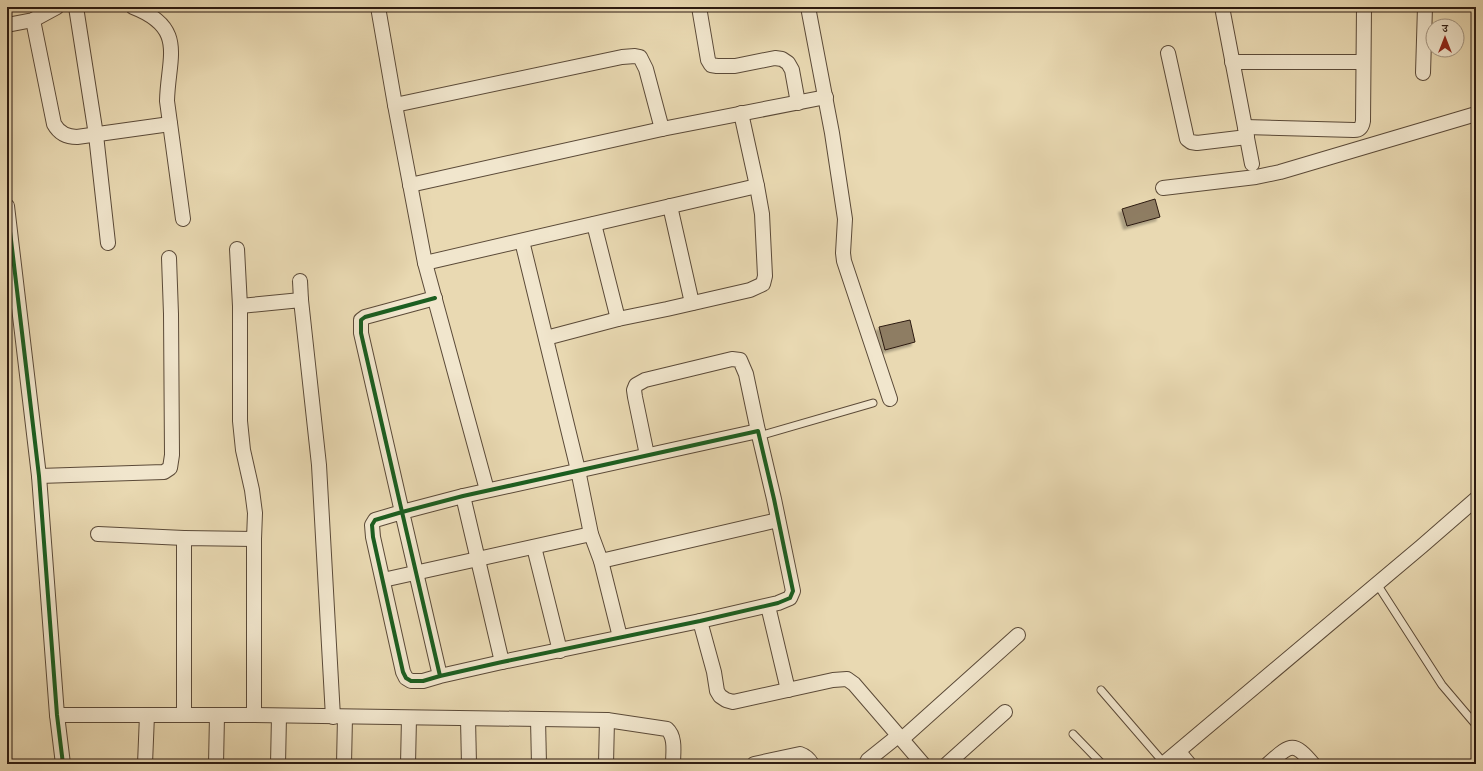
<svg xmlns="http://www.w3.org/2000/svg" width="1483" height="771" font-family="'EB Garamond','Noto Serif Devanagari',serif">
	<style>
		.building { fill: #8e7d64; stroke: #2c1a10; filter: url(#shadow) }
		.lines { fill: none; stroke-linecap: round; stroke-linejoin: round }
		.service-casing { stroke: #5b4a38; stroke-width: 9 }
		.minor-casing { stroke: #5b4a38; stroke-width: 16 }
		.service { stroke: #f1e6cd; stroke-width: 7 }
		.minor { stroke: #f1e6cd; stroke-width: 14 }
		.cycleway-casing { stroke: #f1e6cd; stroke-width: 6 }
		.cycleway { stroke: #1b5e20; stroke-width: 4 }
	</style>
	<defs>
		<filter id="shadow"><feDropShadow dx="-3.5" dy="3.5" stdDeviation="1" flood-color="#0004"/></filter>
	</defs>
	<rect width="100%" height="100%" fill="#e9d9b2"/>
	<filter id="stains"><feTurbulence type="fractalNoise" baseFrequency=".005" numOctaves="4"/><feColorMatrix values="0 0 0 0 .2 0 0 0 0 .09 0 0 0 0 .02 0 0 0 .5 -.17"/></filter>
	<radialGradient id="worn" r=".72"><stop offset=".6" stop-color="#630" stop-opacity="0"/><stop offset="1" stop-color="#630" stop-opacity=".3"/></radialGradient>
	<g class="building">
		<path d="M1155 199 1160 217 1127 226 1122 209Z"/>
		<path d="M910 320 915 342 885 350 879 327Z"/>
	</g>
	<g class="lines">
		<defs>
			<g id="service">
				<path d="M759 436 873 403"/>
				<path d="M1377 584 1442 685 1476 725"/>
				<path d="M1101 690 1164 763"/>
				<path d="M1073 734 1102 764"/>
			</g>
			<g id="minor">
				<path d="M76 7 96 135 108 243"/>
				<path d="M133 7C187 28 168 57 167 101L183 219"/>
				<path d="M378 7 395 105 425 263 487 490"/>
				<path d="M699 7 708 60 711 65 717 66H735L775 58 782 59 788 63 792 70 798 103"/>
				<path d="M808 7 832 133 845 219 843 253 844 261 890 399"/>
				<path d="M1222 7 1252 164"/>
				<path d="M33 20 54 124C59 133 67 137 77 137L170 124"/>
				<path d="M7 25 33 20 57 7"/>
				<path d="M1168 53 1187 139 1191 142 1197 143 1247 137"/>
				<path d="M1232 62H1363"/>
				<path d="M1423 73 1425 7"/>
				<path d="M395 105 622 57 635 56 640 57 646 69 662 129"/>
				<path d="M1245 127 1354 130C1360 130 1362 127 1363 121L1364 7"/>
				<path d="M410 185 662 129 826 97"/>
				<path d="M1163 188 1256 177 1280 172 1476 114"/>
				<path d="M7 206 39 476 57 715 63 764"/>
				<path d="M670 206 692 303"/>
				<path d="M594 224 618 319"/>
				<path d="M522 241 578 470 591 534 601 561 620 637"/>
				<path d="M425 263 757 186"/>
				<path d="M300 281 301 300"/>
				<path d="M435 298 365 317 361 320V333L402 512 375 520 372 525 373 537 403 672 406 678 411 681H423L440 676 502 662 700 621 778 603 790 598 793 591 774 499 758 431 463 496 402 512 440 676"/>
				<path d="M240 306 301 300 319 465 333 717"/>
				<path d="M546 338 618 319 667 309 750 290 763 284 765 276 762 214 757 186 741 113"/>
				<path d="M647 455 635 397 634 390 636 385 645 380 732 359 740 360 746 374 758 431"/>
				<path d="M39 476 164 472 170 468 172 455 171 314 169 258"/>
				<path d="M463 496 502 662"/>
				<path d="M98 534 184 538"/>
				<path d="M534 547 560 651"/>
				<path d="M601 561 778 520"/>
				<path d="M383 580 591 534"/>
				<path d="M768 606 788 690"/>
				<path d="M700 621 714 672 717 691 720 696 726 700 733 702 833 680 847 679 854 684 923 764"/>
				<path d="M57 715H254L607 720 667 729C676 737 673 753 673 764"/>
				<path d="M184 715V538L254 539 255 513 252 490 243 450 240 421V306L237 249"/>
				<path d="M254 715V539"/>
				<path d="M468 719 469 764"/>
				<path d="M538 719 539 764"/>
				<path d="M902 739 1018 635"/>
				<path d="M1179 752 1189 764"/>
				<path d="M145 764 147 715"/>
				<path d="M216 764 217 716"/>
				<path d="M278 764 279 716"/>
				<path d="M344 764 345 717"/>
				<path d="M408 764 409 718"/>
				<path d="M606 764 607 720"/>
				<path d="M754 764 800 754C806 756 809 759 812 764"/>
				<path d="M866 764 868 760 898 736"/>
				<path d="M947 764 1005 712"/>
				<path d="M1163 764 1422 546 1476 499"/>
				<path d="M1268 764C1290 745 1293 740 1313 764"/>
			</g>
		</defs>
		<use href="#service" class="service-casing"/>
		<use href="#minor" class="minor-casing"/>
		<use href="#service" class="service"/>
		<use href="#minor" class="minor"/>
		<defs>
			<g id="cycleway">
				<path d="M7 206 39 476 57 715 63 764"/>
				<path d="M435 298 365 317 361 320V333L402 512 375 520 372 525 373 537 403 672 406 678 411 681H423L440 676 502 662 700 621 778 603 790 598 793 591 774 499 758 431 463 496 402 512 440 676"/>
			</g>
		</defs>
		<use href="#cycleway" class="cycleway-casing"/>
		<use href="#cycleway" class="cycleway"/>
	</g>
	<rect width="1483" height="771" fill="none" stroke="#e9d9b2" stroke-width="24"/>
	<rect x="8" y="8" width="1467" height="755" fill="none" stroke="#2c1a10" stroke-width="2"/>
	<rect x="12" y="12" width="1459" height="747" fill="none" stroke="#2c1a10"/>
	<g transform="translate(1445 38)"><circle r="19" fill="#f1e6cd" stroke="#a29481"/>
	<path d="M0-3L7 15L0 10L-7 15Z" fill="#8f2418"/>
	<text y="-6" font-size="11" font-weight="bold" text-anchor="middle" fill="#2c1a10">उ</text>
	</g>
	<rect width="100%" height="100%" filter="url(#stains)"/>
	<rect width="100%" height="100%" fill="url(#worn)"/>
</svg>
